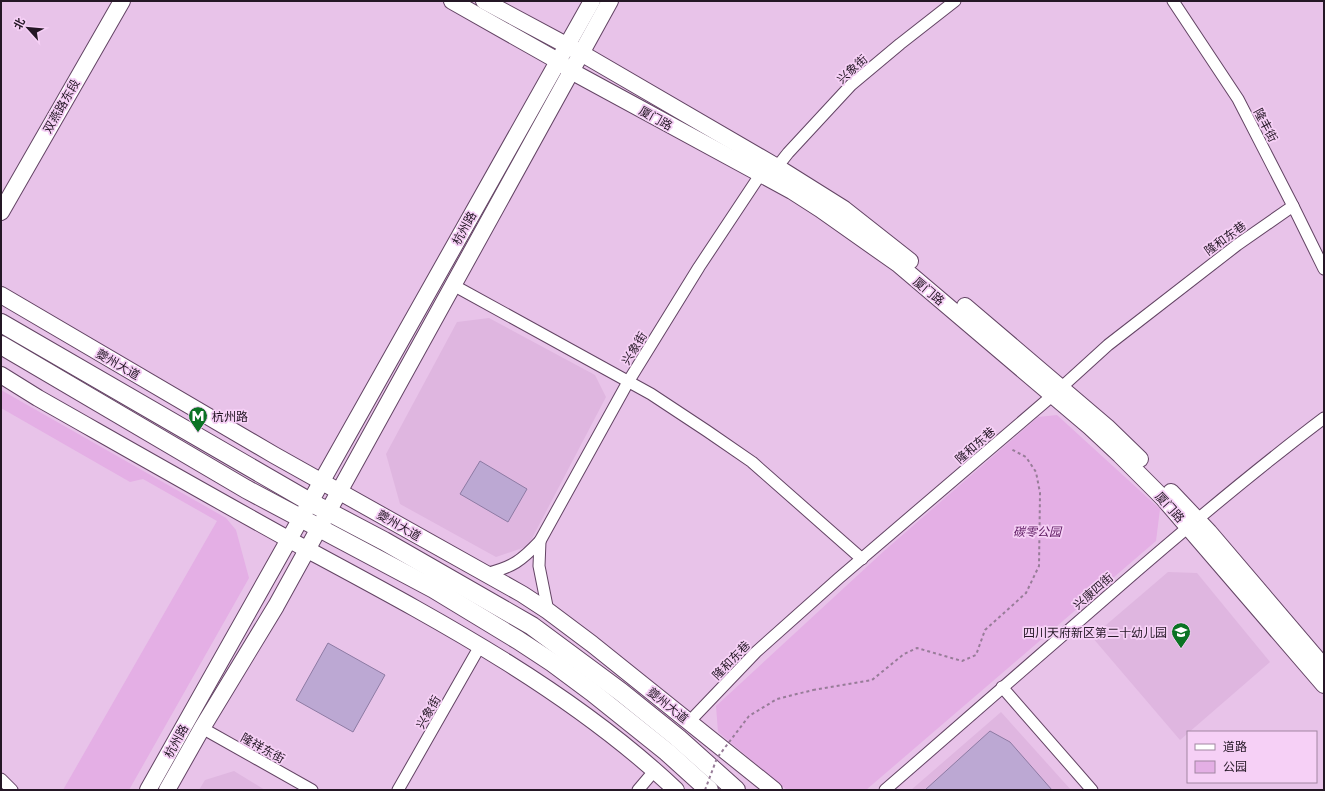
<svg xmlns="http://www.w3.org/2000/svg" width="1325" height="791" font-family="'Noto Serif','Noto Sans SC',serif">
	<style>
		.built { fill: #dfb6e0 }
		.green { fill: #e4afe5 }
		.building { fill: #bca8d3; stroke: #8d7aa3 }
		.lines { fill: none; stroke-linecap: round; stroke-linejoin: round }
		.street-casing { stroke: #634464; stroke-width: 13 }
		.secondary-casing { stroke: #634464; stroke-width: 18 }
		.primary-casing { stroke: #634464; stroke-width: 20 }
		.path { stroke: #977c98; stroke-width: 2; stroke-dasharray: 3 3; stroke-linecap: butt }
		.street { stroke: #fff; stroke-width: 11 }
		.secondary { stroke: #fff; stroke-width: 16 }
		.primary { stroke: #fff; stroke-width: 18 }
		.path-bridge { stroke: #977c98; stroke-width: 2; stroke-dasharray: 3 3; stroke-linecap: butt }
		.labels { text-anchor: middle; dominant-baseline: central; stroke-width: 3.5; stroke-linejoin: round; paint-order: stroke }
		.street-label { font-size: 12px; fill: #241725; stroke: #f6d0f6 }
		.poi-label { font-size: 12px; fill: #241725; stroke: #f6d0f6; text-anchor: start }
		.park-label { font-size: 12px; font-style: italic; fill: #5c1860; stroke: #f6d0f6 }
	</style>
	<rect width="100%" height="100%" fill="#e8c3e9"/>
	<g class="built">
		<path d="M489 318 595 375 606 397 528 546 496 557 400 504 386 454 457 322Z"/>
		<path d="M1168 572 1197 573 1270 662 1180 740 1092 637Z"/>
		<path d="M1001 712 1071 790H911Z"/>
		<path d="M234 771 265 790H199L205 780Z"/>
	</g>
	<g class="green">
		<path d="M1 390 226 518 236 530 249 578 129 790H63L217 521 143 479 130 482 1 408Z"/>
		<path d="M1057 415 1160 509 1156 541 866 790H787L718 732 716 706 884 551 1038 417Z"/>
	</g>
	<g class="building">
		<path d="M480 461 527 489 508 522 460 494Z"/>
		<path d="M328 643 385 675 353 732 296 700Z"/>
		<path d="M990 731 1010 742 1052 790H925Z"/>
	</g>
	<g class="lines">
		<defs>
			<g id="street">
				<path d="M1173 1 1238 99 1293 206 1324 269"/>
				<path d="M777 167 788 153 851 85 900 44 955 1"/>
				<path d="M453 285 651 394 707 431 752 462 862 559"/>
				<path d="M540 541 628 382 699 267 760 175"/>
				<path d="M485 574C513 567 521 561 540 541L539 566 548 611"/>
				<path d="M1002 687 1092 790"/>
				<path d="M689 722 756 652 839 578 1053 395 1108 345 1237 245 1293 206"/>
				<path d="M202 728 312 790"/>
				<path d="M1 779 12 790"/>
				<path d="M398 790 480 646"/>
				<path d="M638 790 655 770"/>
				<path d="M885 790C959 725 1034 660 1109 595 1179 534 1250 474 1324 418"/>
			</g>
			<g id="secondary">
				<path d="M452 1 558 61 571 71 792 191 820 209 898 264 1090 427 1120 455 1163 498 1324 685"/>
				<path d="M484 1 581 53 777 167 844 209 910 261"/>
				<path d="M1 212 122 1"/>
				<path d="M1 295 274 455 522 594 548 611 592 644 774 790"/>
				<path d="M965 306 1107 427 1140 459"/>
				<path d="M1 375 38 398C128 449 217 500 308 550 436 619 569 689 676 790"/>
				<path d="M1171 492 1209 532 1324 667"/>
				<path d="M148 790 592 1"/>
				<path d="M167 790 202 728 276 606 610 1"/>
			</g>
			<g id="primary">
				<path d="M1 323 310 502 384 541 532 626 621 692 678 738 736 790"/>
				<path d="M1 345 246 489 434 589 518 640 553 663 592 692 667 752 709 790"/>
			</g>
		</defs>
		<use href="#street" class="street-casing"/>
		<use href="#secondary" class="secondary-casing"/>
		<use href="#primary" class="primary-casing"/>
		<path class="path" d="M813 690 872 680 904 654 917 648 962 661 976 655 985 630 1026 593 1039 566 1040 493 1036 472 1026 457 1011 449"/>
		<use href="#street" class="street"/>
		<use href="#secondary" class="secondary"/>
		<use href="#primary" class="primary"/>
		<path class="path-bridge" d="M705 790 717 758 749 716 777 699 813 690"/>
	</g>
	<defs>
		<symbol id="metro-pin" viewBox="-11 -11 22 30"><path d="M0 17L-7.5 6A9.5 9.5 0 1 1 7.5 6Z" fill="#0b7324" stroke="#f6d0f6"/><path d="M-5.5 5V-5H-3L0 0L3-5H5.5V5H3V-.5L0 4L-3-.5V5Z" fill="#fff"/></symbol>
		<symbol id="school-pin" viewBox="-11 -11 22 30"><path d="M0 17L-7.5 6A9.5 9.5 0 1 1 7.5 6Z" fill="#0b7324" stroke="#f6d0f6"/><path d="M0-5L7-2L0 1L-7-2ZM-4 1L0 2.5L4 1V4Q0 6-4 4Z" fill="#fff"/></symbol>
	</defs>
	<g fill-rule="evenodd">
		<use href="#metro-pin" x="187" y="405" width="22" height="30"/>
		<use href="#school-pin" x="1170" y="621" width="22" height="30"/>
	</g>
	<g class="labels">
		<g class="street-label">
			<text transform="translate(852 69) rotate(-42)">兴象街</text>
			<text transform="translate(61 106) rotate(-60)">双燕路东段</text>
			<text transform="translate(656 118) rotate(29)">厦门路</text>
			<text transform="translate(1266 125) rotate(62)">隆丰街</text>
			<text transform="translate(464 228) rotate(-61)">杭州路</text>
			<text transform="translate(1225 238) rotate(-36)">隆和东巷</text>
			<text transform="translate(929 291) rotate(40)">厦门路</text>
			<text transform="translate(634 348) rotate(-58)">兴象街</text>
			<text transform="translate(118 364) rotate(30)">夔州大道</text>
			<text transform="translate(975 445) rotate(-41)">隆和东巷</text>
			<text transform="translate(1170 507) rotate(48)">厦门路</text>
			<text transform="translate(399 525) rotate(30)">夔州大道</text>
			<text transform="translate(1093 591) rotate(-41)">兴康四街</text>
			<text transform="translate(731 660) rotate(-46)">隆和东巷</text>
			<text transform="translate(668 705) rotate(39)">夔州大道</text>
			<text transform="translate(428 712) rotate(-60)">兴象街</text>
			<text transform="translate(176 741) rotate(-61)">杭州路</text>
			<text transform="translate(263 748) rotate(29)">隆祥东街</text>
		</g>
		<g class="poi-label">
			<text x="212" y="416">杭州路</text>
			<text x="1167" y="632" text-anchor="end">四川天府新区第二十幼儿园</text>
		</g>
		<g class="park-label">
			<text x="1037" y="531">碳零公园</text>
		</g>
	</g>
	<rect width="1325" height="791" fill="none" stroke="#241725" stroke-width="4"/>
	<rect x="1187" y="731" width="130" height="52" fill="#f6d0f6" stroke="#a286a2"/>
	<rect x="1195" y="744" width="20" height="6" fill="#ffffff" stroke="#a286a2"/>
	<text x="1223" y="751" font-size="12" fill="#241725">道路</text>
	<rect x="1195" y="761" width="20" height="12" fill="#e4afe5" stroke="#a286a2"/>
	<text x="1223" y="771" font-size="12" fill="#241725">公园</text>
	<g transform="translate(28 28) rotate(297)" stroke="#f6d0f6" stroke-width="3" paint-order="stroke">
	<path d="M0-3L7 15L0 10L-7 15Z" fill="#241725"/>
	<text y="-6" font-size="11" font-weight="bold" text-anchor="middle" fill="#241725">北</text>
	</g>
</svg>
